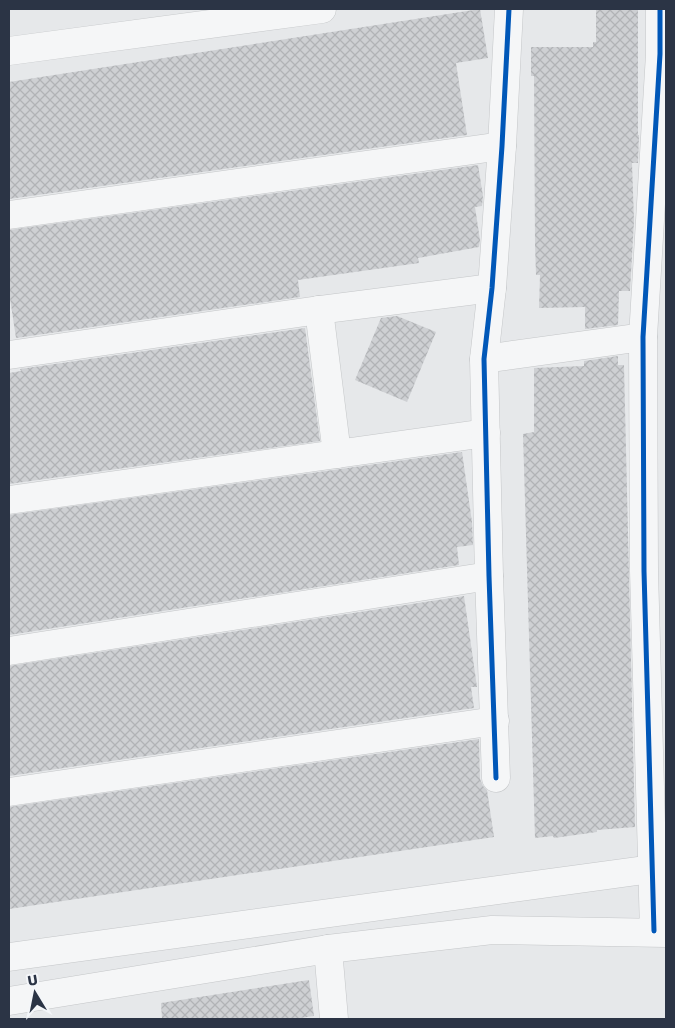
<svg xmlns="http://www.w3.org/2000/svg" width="675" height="1028" font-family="Rubik,sans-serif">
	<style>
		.building { fill: url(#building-cross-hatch) }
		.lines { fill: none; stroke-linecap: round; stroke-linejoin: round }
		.minor-casing { stroke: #c4c6c8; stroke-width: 29 }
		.minor { stroke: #f5f6f7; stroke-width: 28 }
		.cycleway-casing { stroke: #f4f6f9; stroke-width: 8 }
		.cycleway { stroke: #0057b8; stroke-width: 5 }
	</style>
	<defs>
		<pattern id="building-cross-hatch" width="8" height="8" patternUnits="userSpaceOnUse" patternTransform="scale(1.25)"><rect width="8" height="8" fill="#ced0d3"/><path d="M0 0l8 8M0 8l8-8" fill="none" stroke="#b1b3b6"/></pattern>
	</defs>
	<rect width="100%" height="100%" fill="#e6e8ea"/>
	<g class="building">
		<path d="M480 9 488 58 456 63 467 135 9 199V82Z"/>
		<path d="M596 9H638V135H639L638 163H632L634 221 630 291H619L618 325 585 329V307L539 308 540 275H536L535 245 534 76H531V47H593V42H596Z"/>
		<path d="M478 165 483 196 482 206 475 207 480 240 479 247 418 258 419 263 298 280 300 297 16 338 9 292V230Z"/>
		<path d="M397 316 436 332 407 402 355 380 381 318Z"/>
		<path d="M305 328 320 441 9 484V373L21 371 20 369Z"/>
		<path d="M618 356V365H624L635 827 597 830V832L554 838 553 836 535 838 523 434 534 432V368L584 366V361Z"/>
		<path d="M462 452 472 522 473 545 457 547 459 565 9 635V515Z"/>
		<path d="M464 596 477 687H471L474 708 9 776V666Z"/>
		<path d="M479 739 480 779 483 786 487 790 494 837 9 909V807Z"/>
		<path d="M309 980 314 1016 293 1019H162L161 1003Z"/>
	</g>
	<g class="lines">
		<defs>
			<g id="minor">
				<path d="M9 51 322 9"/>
				<path d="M9 215 502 146"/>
				<path d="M319 310 337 454"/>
				<path d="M9 355 319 310 492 288"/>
				<path d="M484 359 643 337"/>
				<path d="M9 500 486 433"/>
				<path d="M9 651 489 576"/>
				<path d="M496 778 489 576 484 359 492 288 502 146 509 9"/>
				<path d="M9 792 495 721"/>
				<path d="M654 931 644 571 643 337 660 54V9"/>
				<path d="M328 949 334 1019"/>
				<path d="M9 957 652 869"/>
				<path d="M9 1001 328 949 492 930 666 933"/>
			</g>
		</defs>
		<use href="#minor" class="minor-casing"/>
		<use href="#minor" class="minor"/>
		<defs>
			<g id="cycleway">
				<path d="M496 778 489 576 484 359 492 288 502 146 509 9"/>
				<path d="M654 931 644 571 643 337 660 54V9"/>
			</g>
		</defs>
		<use href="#cycleway" class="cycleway-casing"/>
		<use href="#cycleway" class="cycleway"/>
	</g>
	<rect width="675" height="1028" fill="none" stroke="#2b3445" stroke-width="20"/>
	<g transform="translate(35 993) rotate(350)" stroke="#f4f6f9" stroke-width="4" paint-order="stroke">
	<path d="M0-4L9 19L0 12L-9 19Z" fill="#2b3445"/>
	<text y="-8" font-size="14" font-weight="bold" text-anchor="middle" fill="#2b3445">U</text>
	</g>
</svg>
